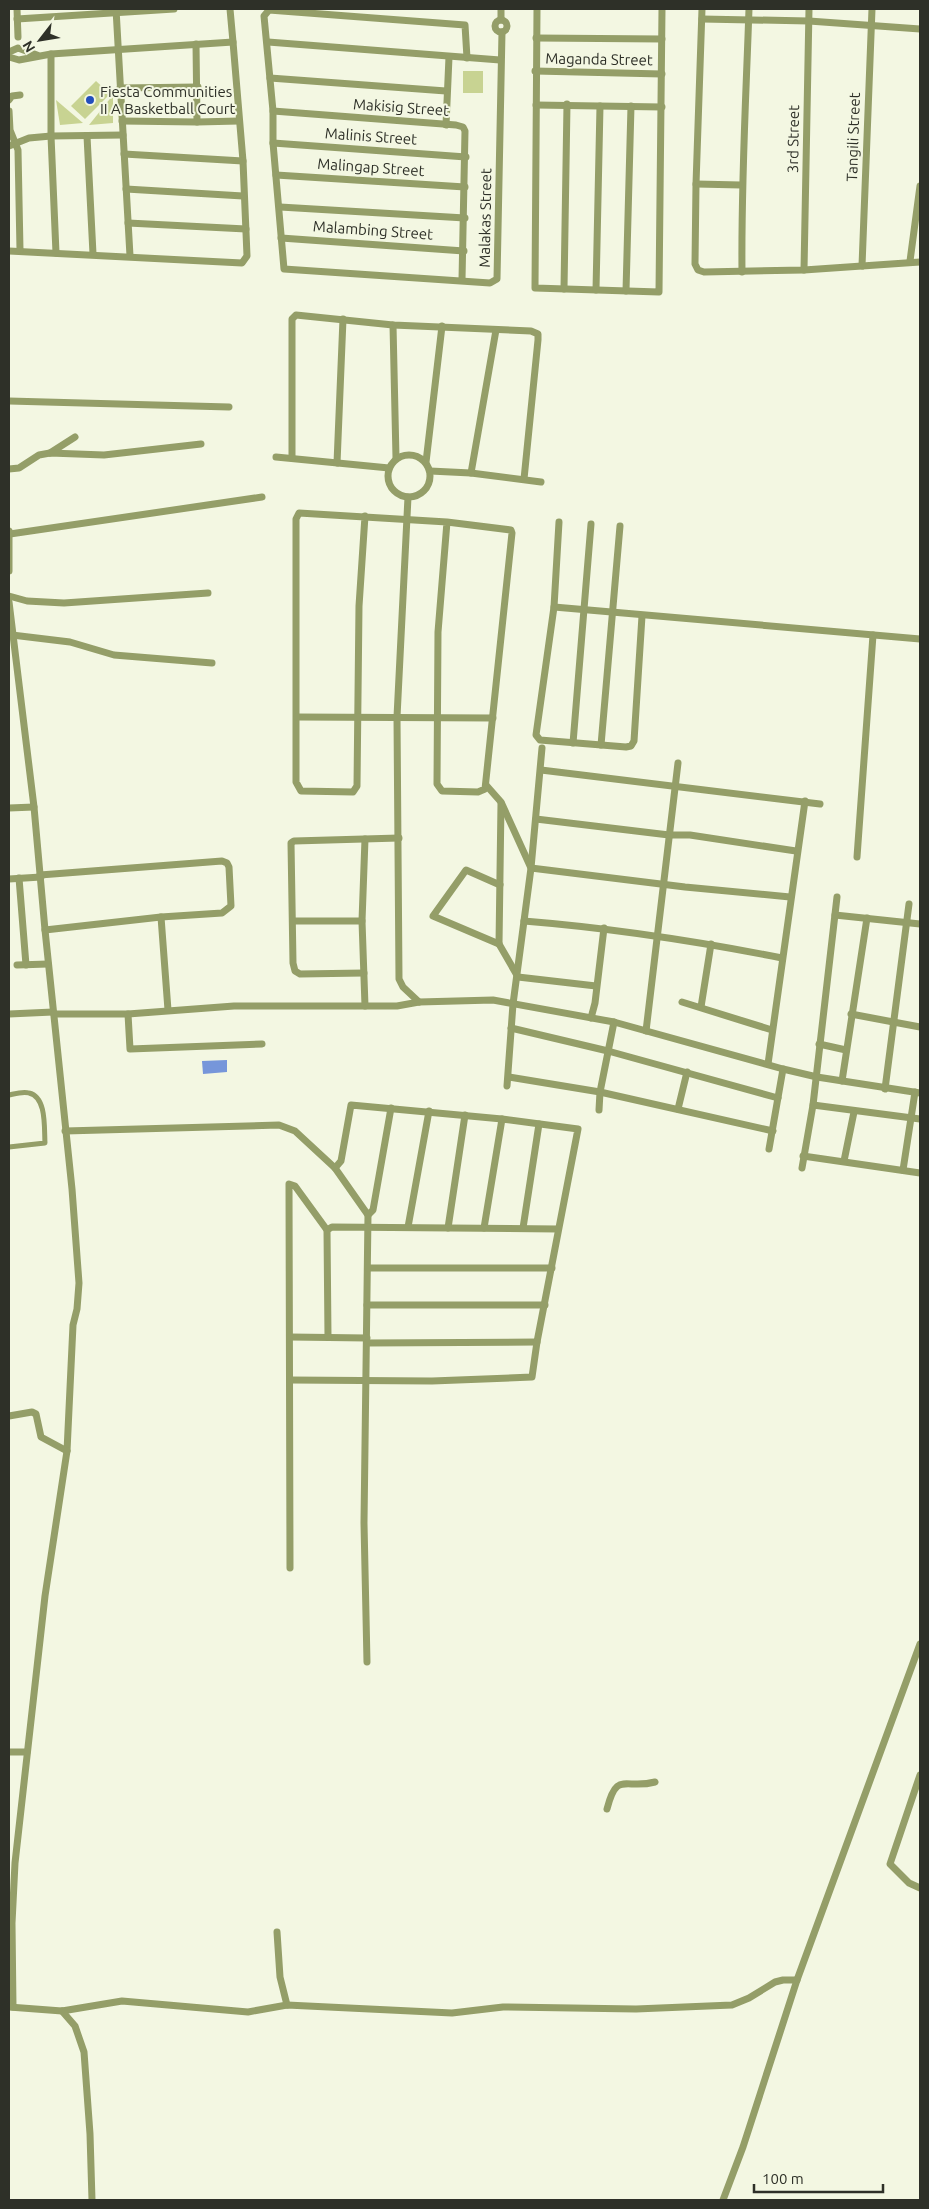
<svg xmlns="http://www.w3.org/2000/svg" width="929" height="2209" font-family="Ubuntu,sans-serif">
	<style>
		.green { fill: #c8d392 }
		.water { fill: #7696da }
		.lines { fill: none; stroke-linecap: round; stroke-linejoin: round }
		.pedestrian { stroke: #949e68; stroke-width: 5 }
		.minor { stroke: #949e68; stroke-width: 7 }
		.poi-dot { fill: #234fbd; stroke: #f3f7e2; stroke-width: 2 }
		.labels { text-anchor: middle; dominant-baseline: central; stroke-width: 4; stroke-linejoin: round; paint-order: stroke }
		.street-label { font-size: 15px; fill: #2e3028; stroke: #f3f7e2 }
		.poi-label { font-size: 15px; fill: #2e3028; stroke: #f3f7e2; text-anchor: start }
	</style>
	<rect width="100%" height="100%" fill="#f3f7e2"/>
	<g class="green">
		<rect x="463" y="71" width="20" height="22"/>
		<path d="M96 81 110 94 85 119 71 106Z"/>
		<path d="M113 95V123L89 125Z"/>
		<path d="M56 100 83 123 60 125Z"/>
	</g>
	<path class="water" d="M227 1060V1072L203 1074 202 1061Z"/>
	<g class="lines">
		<path class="pedestrian" d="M9 1095C14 1094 23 1091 29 1093 47 1097 44 1129 45 1143L9 1147"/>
		<g class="minor">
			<path d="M17 9 18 37"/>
			<path d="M116 9 130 256"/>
			<path d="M230 9 233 42"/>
			<path d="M501 9V20"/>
			<path d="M537 9 535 288 659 292 662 9"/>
			<path d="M702 9 696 184 695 264 698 270 704 272 804 270 920 262"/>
			<path d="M17 19 174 9"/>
			<path d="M702 19 809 21 920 29"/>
			<circle cx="501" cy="26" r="6"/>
			<path d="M536 38 662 39"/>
			<path d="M268 42 500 60"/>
			<path d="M196 44 197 122"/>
			<path d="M9 52 18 48 37 55"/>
			<path d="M51 54V136L56 253"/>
			<path d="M9 57 19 60 51 54 233 42 243 161 247 256 242 263 9 251"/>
			<path d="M467 58 465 25 269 10 264 16 273 111V143L284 269 490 283 497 279 502 32"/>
			<path d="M535 71 662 74"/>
			<path d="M270 78 446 91"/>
			<path d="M120 88 198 87"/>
			<path d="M9 100 12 96 20 95"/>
			<path d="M536 105 662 107"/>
			<path d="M9 111 10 130 18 150 20 250"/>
			<path d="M273 111 456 125 463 127 465 131 462 280"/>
			<path d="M122 121 197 122 239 121"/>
			<path d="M446 125 449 57"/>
			<path d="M87 136 93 254"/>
			<path d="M273 143 466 157"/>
			<path d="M9 146 29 138 51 136 123 135"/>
			<path d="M124 154 243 161"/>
			<path d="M276 175 465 187"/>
			<path d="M696 184 741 185"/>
			<path d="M126 189 243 196"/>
			<path d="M280 207 465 218"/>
			<path d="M128 223 246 229"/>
			<path d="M281 238 464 251"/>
			<path d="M910 261 920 186"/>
			<path d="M862 266 872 9"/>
			<path d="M804 270 809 9"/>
			<path d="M742 272C741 184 746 97 749 9"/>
			<path d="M564 289 567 104"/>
			<path d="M596 290 600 106"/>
			<path d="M626 291 631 106"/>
			<path d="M393 325 396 458"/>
			<path d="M9 401 229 407"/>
			<path d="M50 453 75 437"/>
			<circle cx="409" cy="476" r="21"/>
			<path d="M276 457 389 468"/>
			<path d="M292 458V319L296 315 393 325 531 331 538 334V340L524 479"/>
			<path d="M426 462 442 326"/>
			<path d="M337 463 343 319"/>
			<path d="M9 469 19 468 39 455 50 453 104 455 201 444"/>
			<path d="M430 471 471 473 541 482"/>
			<path d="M471 473 496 330"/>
			<path d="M408 497 397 717 399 979 403 987 419 1002"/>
			<path d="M365 516 359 606 357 786 353 792 301 791 296 782V519L299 513 447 522 511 530 512 533 485 789 478 792 442 791 437 784 438 632 447 522"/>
			<path d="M559 522 554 607 536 735 540 740 626 747 631 746 634 741 642 616"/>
			<path d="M10 534 262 497"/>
			<path d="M9 571V531"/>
			<path d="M9 596 27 601 64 603 208 593"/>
			<path d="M9 602 34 807 45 930 72 1189 79 1283 77 1309 73 1325 67 1451 45 1596 15 1863 12 1923 13 2007"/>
			<path d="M554 607 920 639"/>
			<path d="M12 635 70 642 114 655 212 663"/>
			<path d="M297 717 493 718"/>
			<path d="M573 743 591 524"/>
			<path d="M601 745 620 526"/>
			<path d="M541 770 820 804"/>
			<path d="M486 785 501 802 531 868 685 887 790 897"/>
			<path d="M501 803 499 944 518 977 596 986"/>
			<path d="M9 808 34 807"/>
			<path d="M536 819 669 835H690L796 851"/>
			<path d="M365 839 362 921 365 1006"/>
			<path d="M857 857 873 635"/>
			<path d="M40 875 222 861 227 863 229 867 231 906 222 913 161 917 45 930"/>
			<path d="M19 878 26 965"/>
			<path d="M9 879 41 877"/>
			<path d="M835 915 920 924"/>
			<path d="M161 917 168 1010"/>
			<path d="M293 921H362"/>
			<path d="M524 921C611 928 696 941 782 958"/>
			<path d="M499 944 433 916 466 870 500 885"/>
			<path d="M17 965 48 964"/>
			<path d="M364 973 300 974 295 971 293 963 291 843 294 841 399 838"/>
			<path d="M682 1002 772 1030"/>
			<path d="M701 1007 711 944"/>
			<path d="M9 1014 53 1012"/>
			<path d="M54 1014H128L234 1006H397L419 1002 493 1000 614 1022 783 1069 817 1077 920 1093"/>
			<path d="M128 1014 130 1049 262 1044"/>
			<path d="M851 1014 920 1027"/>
			<path d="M591 1018 595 1003 604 928"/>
			<path d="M511 1028 608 1051 778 1098"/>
			<path d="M646 1031 678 763"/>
			<path d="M819 1044 846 1050"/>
			<path d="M768 1064 805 801"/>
			<path d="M509 1077 600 1092 773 1131"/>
			<path d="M842 1081 867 918"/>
			<path d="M507 1086 513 1004 531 868 542 748"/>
			<path d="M885 1089 909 904"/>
			<path d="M813 1105 920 1119"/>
			<path d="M678 1109 687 1072"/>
			<path d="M599 1110 600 1092 614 1022"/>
			<path d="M65 1131 279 1125 295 1131 335 1168 368 1215 364 1523 367 1662"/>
			<path d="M769 1149 783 1069"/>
			<path d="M803 1156 920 1173"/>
			<path d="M844 1161 854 1112"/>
			<path d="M802 1168 813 1105 837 897"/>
			<path d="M903 1170 915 1092"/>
			<path d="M368 1215 373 1210 391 1108"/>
			<path d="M408 1227 429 1111"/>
			<path d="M448 1228 465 1115"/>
			<path d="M484 1228 502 1119"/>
			<path d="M523 1228 539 1124"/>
			<path d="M327 1230 332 1227 558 1229"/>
			<path d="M368 1268H552"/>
			<path d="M367 1305H545"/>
			<path d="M290 1337 367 1338"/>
			<path d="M367 1343 537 1342"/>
			<path d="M290 1380 432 1381 532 1377 537 1342 578 1129 502 1119 351 1105 341 1161 335 1168"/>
			<path d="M9 1416 32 1412 36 1414 41 1437 67 1451"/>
			<path d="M290 1568 289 1184 295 1186 327 1230 328 1337"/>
			<path d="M9 1752H27"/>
			<path d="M920 1775 890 1864 909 1883 920 1888"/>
			<path d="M607 1809C617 1770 625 1790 655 1782"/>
			<path d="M277 1932 280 1977 287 2005"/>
			<path d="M9 2007 62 2011 122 2001 248 2012 287 2005 452 2013 503 2007 636 2009 732 2005 749 1998 775 1982 783 1980H797"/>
			<path d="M62 2011 75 2026 84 2052 90 2134 92 2200"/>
			<path d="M723 2200 743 2147 797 1980 920 1644"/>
		</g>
	</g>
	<circle class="poi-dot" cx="90" cy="100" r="5"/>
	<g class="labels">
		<g class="street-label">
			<text transform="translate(599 59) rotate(1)">Maganda Street</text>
			<text transform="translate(401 107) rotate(4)">Makisig Street</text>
			<text transform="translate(371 136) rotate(4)">Malinis Street</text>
			<text transform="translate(853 137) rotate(-88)">Tangili Street</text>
			<text transform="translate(793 139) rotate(-89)">3rd Street</text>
			<text transform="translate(371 167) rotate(4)">Malingap Street</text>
			<text transform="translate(485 218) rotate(-89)">Malakas Street</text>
			<text transform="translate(373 230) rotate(4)">Malambing Street</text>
		</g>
		<g class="poi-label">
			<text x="100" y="91">Fiesta Communities<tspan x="100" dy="17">II A Basketball Court</tspan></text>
		</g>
	</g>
	<rect width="929" height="2209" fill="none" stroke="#2e3028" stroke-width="20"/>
	<g transform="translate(40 40) rotate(239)" stroke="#f3f7e2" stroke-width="4" paint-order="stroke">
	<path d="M0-4L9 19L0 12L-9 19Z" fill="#2e3028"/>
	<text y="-8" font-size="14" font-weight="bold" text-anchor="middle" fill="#2e3028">N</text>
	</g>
	<path d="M754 2184v8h129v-8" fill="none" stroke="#2e3028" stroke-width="2.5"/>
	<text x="762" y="2184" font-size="15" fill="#2e3028" stroke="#f3f7e2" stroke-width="4" paint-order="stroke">100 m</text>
</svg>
